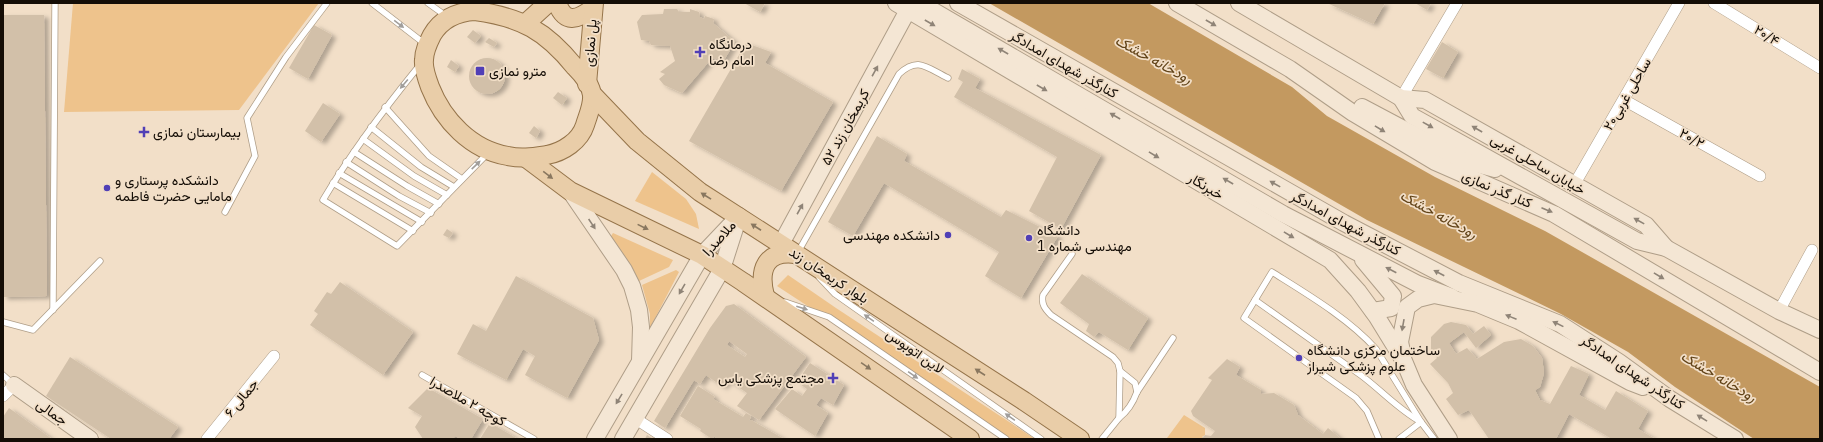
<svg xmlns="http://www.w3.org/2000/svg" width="1823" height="442" font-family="'IBM Plex Sans',Vazirmatn,sans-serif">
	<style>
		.green { fill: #eec38c }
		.water { fill: #c39960 }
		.building { fill: #d2c0a9; fill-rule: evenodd; filter: url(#shadow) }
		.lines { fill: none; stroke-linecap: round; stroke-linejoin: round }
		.lane-casing { stroke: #af9e88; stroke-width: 7 }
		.street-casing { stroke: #af9e88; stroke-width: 12 }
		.secondary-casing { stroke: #af9e88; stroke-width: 18 }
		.primary-casing { stroke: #95744a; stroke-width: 20 }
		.lane { stroke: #fff; stroke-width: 5.5 }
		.street { stroke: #fff; stroke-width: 11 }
		.secondary { stroke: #f4e6d4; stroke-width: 16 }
		.primary { stroke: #e9cda8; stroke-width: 18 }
		.oneway { fill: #8f8477 }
		.oneway2 { fill: #a19e9b }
		.oneway3 { fill: #89775f }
		.poi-dot { fill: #503fb6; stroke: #f2dfc8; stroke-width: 1.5 }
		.labels { text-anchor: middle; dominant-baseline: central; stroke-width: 3.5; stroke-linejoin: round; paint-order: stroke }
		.street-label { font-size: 14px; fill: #140d06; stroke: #f2dfc8 }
		.poi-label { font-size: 14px; fill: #140d06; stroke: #f2dfc8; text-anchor: start }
		.water-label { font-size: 15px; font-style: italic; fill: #614318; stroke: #f2dfc8 }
	</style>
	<defs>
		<filter id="shadow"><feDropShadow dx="4.5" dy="2.5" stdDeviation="2" flood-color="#0004"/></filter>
	</defs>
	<rect width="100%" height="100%" fill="#f2dfc8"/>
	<g class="green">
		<path d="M73 3H319L239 110 64 112Z"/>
		<path d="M652 172 686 199 696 214 699 229 635 201Z"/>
		<path d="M613 233 673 260 669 267 639 281 611 236Z"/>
		<path d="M676 270 679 272 650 328V314L642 285Z"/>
		<path d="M788 275 836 308 1035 439H1011L777 286Z"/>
		<path d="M1184 415 1205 428V435L1202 437 1205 439 1167 438Z"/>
	</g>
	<path class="water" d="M989 3H1148L1292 87 1327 116 1435 177 1545 231 1820 387V439H1754L1675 387 1628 352 1561 314 1367 220Z"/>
	<g class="building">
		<path d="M744 3H765L760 12Z"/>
		<path d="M1327 3H1385L1373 24Z"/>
		<path d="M1415 3H1431L1427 10Z"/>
		<path d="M664 9H677L679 12H690V9L699 12 700 17 704 19 705 16 714 19 713 23 735 42 724 60 712 58 682 93 664 85 659 79 665 74 660 72 675 61 670 46 651 45 649 41 641 40 637 22 642 15 663 14Z"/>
		<path d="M3 15H44L47 296 3 297Z"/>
		<path d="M314 25 332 35 308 79 289 68Z"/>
		<path d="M473 30 481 36 475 43 467 37Z"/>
		<path d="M489 38 497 43 494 47 485 42Z"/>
		<path d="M1442 42 1458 52 1443 78 1426 69Z"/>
		<path d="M746 43 771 52 765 63 833 102 781 191 689 141Z"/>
		<circle cx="487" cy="76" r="18"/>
		<path d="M451 60 459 66 455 72 447 67Z"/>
		<path d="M962 69 980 79 975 88 1101 155 1061 229 1029 211 1057 157 954 97 963 82 958 79Z"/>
		<path d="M558 92 567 98 562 105 553 98Z"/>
		<path d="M323 103 340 114 321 142 305 131Z"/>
		<path d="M534 126 540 131 536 138 529 133Z"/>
		<path d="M877 136 907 154 904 161 1001 217 1006 210 1058 236 1021 298 985 276 999 252 884 183 853 236 828 222Z"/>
		<path d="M447 229 453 233 449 238 443 235Z"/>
		<path d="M1082 274 1148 318 1128 350 1099 332 1094 337 1086 331 1089 324 1060 303Z"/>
		<path d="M516 276 593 318 599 340 567 398 525 375 535 356 523 349 506 380 457 354 473 324 486 331Z"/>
		<path d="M340 282 413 332 383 375 310 325 318 314 314 311 327 292 331 294Z"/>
		<path d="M734 304 806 357 759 420 737 406 747 393 728 380 723 387 706 375 700 384 694 380 665 428 654 421 710 328 726 306ZM729 341 747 354 745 357 727 345Z"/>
		<path d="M1451 322 1466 325 1473 334 1484 326 1491 335 1476 348 1464 332 1449 343 1456 354 1467 348 1477 359 1504 342 1521 339 1533 346 1542 358 1544 373 1540 387 1535 390 1540 400 1550 404 1571 366 1589 374 1579 395 1605 410 1616 391 1648 411 1638 429 1655 439H1612L1569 414 1556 439H1489L1469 410 1458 415 1446 399 1453 393 1448 383 1430 364 1437 358 1431 349V337L1444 324Z"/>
		<path d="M70 357 178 427 169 439H111L46 396Z"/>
		<path d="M1227 359 1240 367 1236 375 1261 390V394L1274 393 1294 405 1298 415 1323 434 1328 428 1340 438 1339 439H1205L1202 438 1205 435 1211 436 1215 431 1193 416 1191 411 1212 380 1208 378Z"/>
		<path d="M810 363 844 385 833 405 821 398 816 405 828 413 815 436 775 409 792 389 802 396 807 389 797 382Z"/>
		<path d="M698 386 715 397 713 399 743 417 746 413 751 416 749 421H750L751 420 784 439H717L714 436 712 439 700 431 701 429 680 416Z"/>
		<path d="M428 388 483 419 471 439H461L455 436 453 439H423L415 427 422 416 408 408Z"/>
		<path d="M9 408 52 439H3V417Z"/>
		<path d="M490 423 511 435 517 439H480Z"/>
		<path d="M647 435 653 439H645Z"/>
	</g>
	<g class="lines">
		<defs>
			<g id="lane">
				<path d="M372 3 425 44"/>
				<path d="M428 3 446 16"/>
				<path d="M419 66C384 109 351 153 323 200L397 246 488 153"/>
				<path d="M385 107 429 156 462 179"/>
				<path d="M371 127 421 167 454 187"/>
				<path d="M363 139 414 176 447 195"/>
				<path d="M354 152 407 186 439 204"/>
				<path d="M346 162 399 196 431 213"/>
				<path d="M339 173 422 222"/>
				<path d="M333 183 413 231"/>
				<path d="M225 212 255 156 247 118 286 57 327 3"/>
				<path d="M798 252 899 74C918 56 927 68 948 78"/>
				<path d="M1072 254 1043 295C1041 304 1045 309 1051 315L1113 357 1118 363 1120 371 1119 418 1102 439"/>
				<path d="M819 277 835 294 1041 439"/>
				<path d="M1255 300 1362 376C1382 391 1399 410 1421 422L1399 439"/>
				<path d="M785 302 829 317 1006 439"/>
				<path d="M53 310 55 3"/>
				<path d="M3 322 33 330 100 261"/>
				<path d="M1120 371 1135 383 1137 392"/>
				<path d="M3 375 13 384"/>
				<path d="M422 375 534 439"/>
				<path d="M1119 418C1128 411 1133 403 1137 392L1173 338"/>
				<path d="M1379 439 1367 411 1356 398 1244 318 1272 272C1307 294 1348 318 1376 349L1421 422 1434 439"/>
			</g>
			<g id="street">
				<path d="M1714 3 1820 68"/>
				<path d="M1401 98 1457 3"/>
				<path d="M1624 100 1760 176"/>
				<path d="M1574 185 1679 3"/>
				<path d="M1779 311 1812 250"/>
				<path d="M3 396 14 385"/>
				<path d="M636 419 667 439"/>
				<path d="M207 439 274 356"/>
			</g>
			<g id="secondary">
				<path d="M896 3 1330 260 1358 291 1377 317 1404 361 1414 385 1449 439"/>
				<path d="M920 3 1283 214 1418 284 1452 297"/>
				<path d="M958 3 1344 223 1459 283 1560 324 1619 362 1670 399 1735 439"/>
				<path d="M1177 3 1290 69 1353 113 1435 162 1554 214 1820 372"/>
				<path d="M1239 3 1401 98 1425 100 1646 225 1666 248"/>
				<path d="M1401 98 1412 116 1637 241 1666 248 1779 311 1820 330"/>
				<path d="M1362 107 1462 160 1495 169"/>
				<path d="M570 191 624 270 632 286 639 310 641 327 640 361"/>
				<path d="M781 244 908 10"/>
				<path d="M1363 260 1393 296 1391 308 1373 311"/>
				<path d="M1403 356 1400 342 1407 307 1418 299 1434 295 1478 304 1519 321 1630 382 1643 387"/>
				<path d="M14 385 90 439"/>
				<path d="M595 439 702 255 739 216"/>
				<path d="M623 439 722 269 737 222"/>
			</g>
			<g id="primary">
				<path d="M557 3C565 24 577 20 592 9"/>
				<path d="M475 11C521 17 546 31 575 67 582 74 591 85 592 95 593 105 588 115 585 125 580 141 563 152 547 155 533 157 521 159 508 156 471 150 443 120 430 87 427 79 423 68 424 60 424 51 428 43 432 35 442 18 457 12 475 11Z"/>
				<path d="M525 24 548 3"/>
				<path d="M587 84 594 3"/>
				<path d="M592 94 637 141 700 192 1024 401 1080 439"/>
				<path d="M526 158 570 191 702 255 743 282 970 439"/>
				<path d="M765 296C758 269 766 250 796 254"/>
			</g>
		</defs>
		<use href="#lane" class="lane-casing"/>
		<use href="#street" class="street-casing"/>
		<use href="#secondary" class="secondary-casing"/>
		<use href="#primary" class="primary-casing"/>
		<use href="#lane" class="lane"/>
		<use href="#street" class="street"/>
		<use href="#secondary" class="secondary"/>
		<use href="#primary" class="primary"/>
	</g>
	<defs><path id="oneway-solid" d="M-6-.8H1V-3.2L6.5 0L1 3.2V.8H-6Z"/></defs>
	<g class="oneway">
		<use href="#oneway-solid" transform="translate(930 23) rotate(30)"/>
		<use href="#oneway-solid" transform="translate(1211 23) rotate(30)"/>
		<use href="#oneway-solid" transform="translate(1003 51) rotate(-150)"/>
		<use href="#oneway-solid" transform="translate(875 71) rotate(-61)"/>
		<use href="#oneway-solid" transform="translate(1042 88) rotate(30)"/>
		<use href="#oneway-solid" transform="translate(1115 116) rotate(-150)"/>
		<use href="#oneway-solid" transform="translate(1428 125) rotate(29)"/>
		<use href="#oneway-solid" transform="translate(1380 129) rotate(31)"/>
		<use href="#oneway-solid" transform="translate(1477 129) rotate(-150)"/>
		<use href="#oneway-solid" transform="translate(1154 155) rotate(31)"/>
		<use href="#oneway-solid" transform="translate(1228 181) rotate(-150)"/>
		<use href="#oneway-solid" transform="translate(1275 184) rotate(-151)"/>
		<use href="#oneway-solid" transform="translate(800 209) rotate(-61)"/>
		<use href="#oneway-solid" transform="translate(1547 210) rotate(23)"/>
		<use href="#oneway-solid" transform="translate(1639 221) rotate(-151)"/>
		<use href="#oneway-solid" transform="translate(592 224) rotate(56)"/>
		<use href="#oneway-solid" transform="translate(1289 235) rotate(31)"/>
		<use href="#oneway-solid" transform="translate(1391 270) rotate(-153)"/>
		<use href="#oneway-solid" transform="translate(1439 273) rotate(-152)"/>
		<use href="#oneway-solid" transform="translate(1659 276) rotate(31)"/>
		<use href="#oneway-solid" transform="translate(682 289) rotate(120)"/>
		<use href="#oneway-solid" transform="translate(1511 317) rotate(-158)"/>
		<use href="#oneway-solid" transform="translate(1558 324) rotate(-154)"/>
		<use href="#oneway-solid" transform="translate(1403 325) rotate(100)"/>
		<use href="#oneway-solid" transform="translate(619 399) rotate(121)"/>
		<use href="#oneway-solid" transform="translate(1702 418) rotate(-148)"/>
	</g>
	<g class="oneway2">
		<use href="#oneway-solid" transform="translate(399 24) rotate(37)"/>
		<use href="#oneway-solid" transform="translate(404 84) rotate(130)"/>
		<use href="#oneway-solid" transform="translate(476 165) rotate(-44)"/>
		<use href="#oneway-solid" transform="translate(802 308) rotate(18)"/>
		<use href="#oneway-solid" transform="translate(869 318) rotate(-145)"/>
		<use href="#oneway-solid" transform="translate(913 375) rotate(35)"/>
		<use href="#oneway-solid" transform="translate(1010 417) rotate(-145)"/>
	</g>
	<g class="oneway3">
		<use href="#oneway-solid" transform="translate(548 175) rotate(37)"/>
		<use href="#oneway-solid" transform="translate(706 196) rotate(-148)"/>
		<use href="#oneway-solid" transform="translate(643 227) rotate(26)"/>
		<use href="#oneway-solid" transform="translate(756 227) rotate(-147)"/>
		<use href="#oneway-solid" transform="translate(866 366) rotate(35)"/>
		<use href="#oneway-solid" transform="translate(980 372) rotate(-147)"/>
	</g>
	<g class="poi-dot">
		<path d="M698 46h4v4h4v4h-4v4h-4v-4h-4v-4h4z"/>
		<rect x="475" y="66" width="10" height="10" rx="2"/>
		<path d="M142 126h4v4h4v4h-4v4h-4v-4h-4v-4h4z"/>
		<circle cx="107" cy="188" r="4"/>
		<circle cx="948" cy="235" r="4"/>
		<circle cx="1029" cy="238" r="4"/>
		<circle cx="1299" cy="358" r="4"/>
		<path d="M831 372h4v4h4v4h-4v4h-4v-4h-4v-4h4z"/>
	</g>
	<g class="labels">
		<g class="street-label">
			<text transform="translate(1767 35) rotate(32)">۲۰/۴</text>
			<text transform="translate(590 43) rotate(-86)">پل نمازی</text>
			<text transform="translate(1064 64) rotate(30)">کنارگذر شهدای امدادگر</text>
			<text transform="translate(1627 94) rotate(-60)">ساحلی غربی۲۰</text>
			<text transform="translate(845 127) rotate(-61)">کریمخان زند ۵۲</text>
			<text transform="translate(1692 138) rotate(29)">۲۰/۲</text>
			<text transform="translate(1538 164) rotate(30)">خیابان ساحلی غربی</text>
			<text transform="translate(1206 186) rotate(31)">خبرنگار</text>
			<text transform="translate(1497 189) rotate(23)">کنار گذر نمازی</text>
			<text transform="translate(1346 223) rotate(28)">کنارگذر شهدای امدادگر</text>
			<text transform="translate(719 238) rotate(-48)">ملاصدرا</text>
			<text transform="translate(829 275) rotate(33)">بلوار کریمخان زند</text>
			<text transform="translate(915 351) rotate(35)">لاین اتوبوس</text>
			<text transform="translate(1633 372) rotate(34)">کنارگذر شهدای امدادگر</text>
			<text transform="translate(241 398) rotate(-51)">۶ جمالی</text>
			<text transform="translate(468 401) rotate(30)">کوچه ۲ ملاصدرا</text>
			<text transform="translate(52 412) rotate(35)">جمالی</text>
		</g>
		<g class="poi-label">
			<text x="709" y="44">درمانگاه<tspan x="709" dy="16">امام رضا</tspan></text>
			<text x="489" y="71">مترو نمازی</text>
			<text x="153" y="132">بیمارستان نمازی</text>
			<text x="115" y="180">دانشکده پرستاری و<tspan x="115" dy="16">مامایی حضرت فاطمه</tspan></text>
			<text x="1037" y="230">دانشگاه<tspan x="1037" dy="16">مهندسی شماره 1</tspan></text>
			<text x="940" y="235" text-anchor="end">دانشکده مهندسی</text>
			<text x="1307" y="350">ساختمان مرکزی دانشگاه<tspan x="1307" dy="16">علوم پزشکی شیراز</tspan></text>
			<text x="824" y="378" text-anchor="end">مجتمع پزشکی یاس</text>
		</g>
		<g class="water-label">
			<text transform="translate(1154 59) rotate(29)">رودخانه خشک</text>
			<text transform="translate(1439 214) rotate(29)">رودخانه خشک</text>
			<text transform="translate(1719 376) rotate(31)">رودخانه خشک</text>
		</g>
	</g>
	<rect width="1823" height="442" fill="none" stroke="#140d06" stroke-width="8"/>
</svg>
